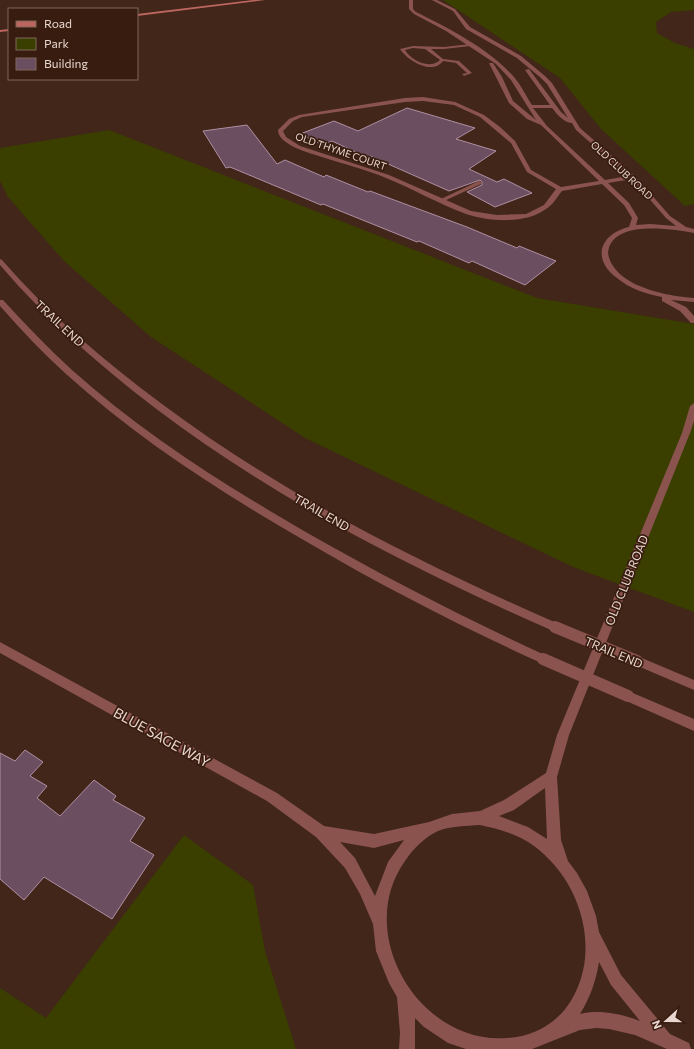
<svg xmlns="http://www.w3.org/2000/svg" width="694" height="1049" font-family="Commissioner,sans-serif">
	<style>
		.green { fill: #3a3f00 }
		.building { fill: #6b4e60; stroke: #af8fa3 }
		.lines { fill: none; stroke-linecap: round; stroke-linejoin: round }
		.service { fill: #8a534e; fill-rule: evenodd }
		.minor { fill: #8a534e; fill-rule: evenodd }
		.tertiary { fill: #8a534e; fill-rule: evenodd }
		.secondary { fill: #bd665f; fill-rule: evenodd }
		.tertiary-bridge { stroke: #8a534e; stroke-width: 12 }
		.labels { text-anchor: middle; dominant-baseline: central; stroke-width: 3.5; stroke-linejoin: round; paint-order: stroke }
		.far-street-label { font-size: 10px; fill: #e9d6ce; stroke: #371c0f }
		.street-label { font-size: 12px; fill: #e9d6ce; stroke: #371c0f }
		.near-street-label { font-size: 14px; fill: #e9d6ce; stroke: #371c0f }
	</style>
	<rect width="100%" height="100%" fill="#412619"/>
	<g class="green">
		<path d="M443 0H694V10L671 12 656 22 657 33 675 43 694 49V204L685 206 601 129 560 78Z"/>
		<path d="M109 130 537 298 694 324V612L573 567 305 438 151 337 64 261 8 197 0 181V148Z"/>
		<path d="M184 835 253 885 265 951 296 1049H0V988L46 1018Z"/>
	</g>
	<g class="building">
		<path d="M407 108 475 128 456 139 496 151 469 169 497 182 504 179 532 193 495 207 467 192 482 185V182L480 180 449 191 370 156 366 157 332 141 323 145 300 134 334 121 358 131Z"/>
		<path d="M247 125 277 164 285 160 324 177 326 175 368 192 370 191 467 227 517 248 519 246 556 261 525 285 472 261 469 263 419 241 417 242 323 204 321 205 230 167 226 168 203 131Z"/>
		<path d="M25 750 43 762 30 776 47 786 37 798 60 816 94 780 116 796 113 800 145 818 130 841 154 855 112 919 44 877 24 900 0 879V753L15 761Z"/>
	</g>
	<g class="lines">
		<g class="service">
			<path d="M471 44 470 46 444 49H431L443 59 459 61 472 73 464 76 462 74 467 73 456 63 443 61C432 76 407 60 400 49L413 46 444 47ZM413 48 425 49 440 60C429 70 411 60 405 50Z"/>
			<path d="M479 181 481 182V184L444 201 439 200Z"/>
		</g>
		<g class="minor">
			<path d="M409 0H413V9L416 12C450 29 488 48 514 77 521 85 526 96 532 105H550L525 70 529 69 561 112 568 118 547 84 541 78 517 58 466 29 453 11 432 0H437L455 9 470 27 521 56 545 76 552 83 580 128 635 176 670 216 686 227 694 229V233C672 229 611 219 608 253 613 286 666 296 694 298V302L671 300 686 307 694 316V323H691L680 311 662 301V297C646 294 630 289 617 278 591 259 600 234 629 227L632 218 624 205 602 184 562 191C557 197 553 205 546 209 526 224 490 222 466 214 439 204 413 189 386 178 365 169 343 164 322 157 310 153 278 145 278 130L289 119 299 115 405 98 423 97 455 102 484 115 500 127 515 141 531 170 561 187 599 181 541 125 527 119 509 103 489 63H493L502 77 513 101 536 120 511 80 496 64 446 31 414 14 409 9ZM423 101 454 105 480 117 511 143 527 172 556 189 544 205 526 214 497 215 471 211 389 175 300 146 286 137 283 131 293 121 302 117 405 102ZM533 108H552C557 114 564 123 572 123L576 130 628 176 605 180 547 126ZM632 179 666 218 676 226 650 224 636 225 638 218 629 203 608 183Z"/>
			<path d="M694 403V421L690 433 569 735 557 777 561 840 568 861 577 873 587 891 596 916 599 932 621 975 670 1034 689 1043 691 1049H667L635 1035 609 1029 596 1028 580 1030 532 1049H466L448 1043 424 1027 415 1018V1049H399L400 1033 397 997 389 983 376 951 373 924 360 894 345 868 316 837 267 801 0 653V642L277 793 324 826 374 834 429 822 452 814 480 811 504 800 546 773 557 735 682 433 690 406ZM545 788 547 839 528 827 499 816 514 810ZM480 825C499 829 518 834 534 846 583 882 604 957 566 1008 552 1026 530 1037 507 1038 420 1045 353 934 405 861 413 849 425 837 438 831 451 826 466 826 480 825ZM404 840 388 862 375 896 355 858 340 842 374 848ZM599 962 611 985 640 1021C622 1014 599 1009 580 1014 590 998 596 981 599 962Z"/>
		</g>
		<g class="tertiary">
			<path d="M0 259 2 260C50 315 104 361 162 404 284 495 419 563 559 624L561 627 559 630 555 632 551 630C412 569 277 500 155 408 99 365 46 319 0 265Z"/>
			<path d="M0 300H3C25 324 48 348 72 370 142 433 223 484 304 531 383 576 464 618 547 656L549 659 547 662 543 664 539 662C460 626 382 586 307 542 222 493 139 440 66 374 43 353 21 330 0 306Z"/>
			<path d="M637 656 694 680V690L633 664 631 661 633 658Z"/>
			<path d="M628 691 694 719V731L624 700 622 696 624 692Z"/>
		</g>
		<g class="secondary">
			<path d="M253 0H265L137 16V14Z"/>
			<path d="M9 29V31L0 32V30Z"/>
		</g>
		<g class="tertiary-bridge">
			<path d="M555 627 637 661"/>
			<path d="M543 659 628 696"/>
		</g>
	</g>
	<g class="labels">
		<g class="far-street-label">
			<text transform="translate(341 151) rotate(19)">OLD THYME COURT</text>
			<text transform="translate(622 170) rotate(43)">OLD CLUB ROAD</text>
		</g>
		<g class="street-label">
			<text transform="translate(60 323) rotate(43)">TRAIL END</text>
			<text transform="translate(322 512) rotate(30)">TRAIL END</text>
			<text transform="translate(626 580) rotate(-68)">OLD CLUB ROAD</text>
			<text transform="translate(614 652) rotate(23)">TRAIL END</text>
		</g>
		<g class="near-street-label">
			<text transform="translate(162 737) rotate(29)">BLUE SAGE WAY</text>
		</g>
	</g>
	<rect x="8" y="8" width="130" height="72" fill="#371c0f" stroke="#7e665b"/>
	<rect x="16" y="21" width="20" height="6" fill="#bd665f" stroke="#7e665b"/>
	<text x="44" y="28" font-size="12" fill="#e9d6ce">Road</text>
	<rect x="16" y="38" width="20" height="12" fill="#3a3f00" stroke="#7e665b"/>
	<text x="44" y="48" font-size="12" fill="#e9d6ce">Park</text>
	<rect x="16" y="58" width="20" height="12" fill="#6b4e60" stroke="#7e665b"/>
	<text x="44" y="68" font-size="12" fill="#e9d6ce">Building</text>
	<g transform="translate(666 1021) rotate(249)" stroke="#371c0f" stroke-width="3" paint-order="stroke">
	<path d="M0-3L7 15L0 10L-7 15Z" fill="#e9d6ce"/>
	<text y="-6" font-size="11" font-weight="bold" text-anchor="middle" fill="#e9d6ce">N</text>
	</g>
</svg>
